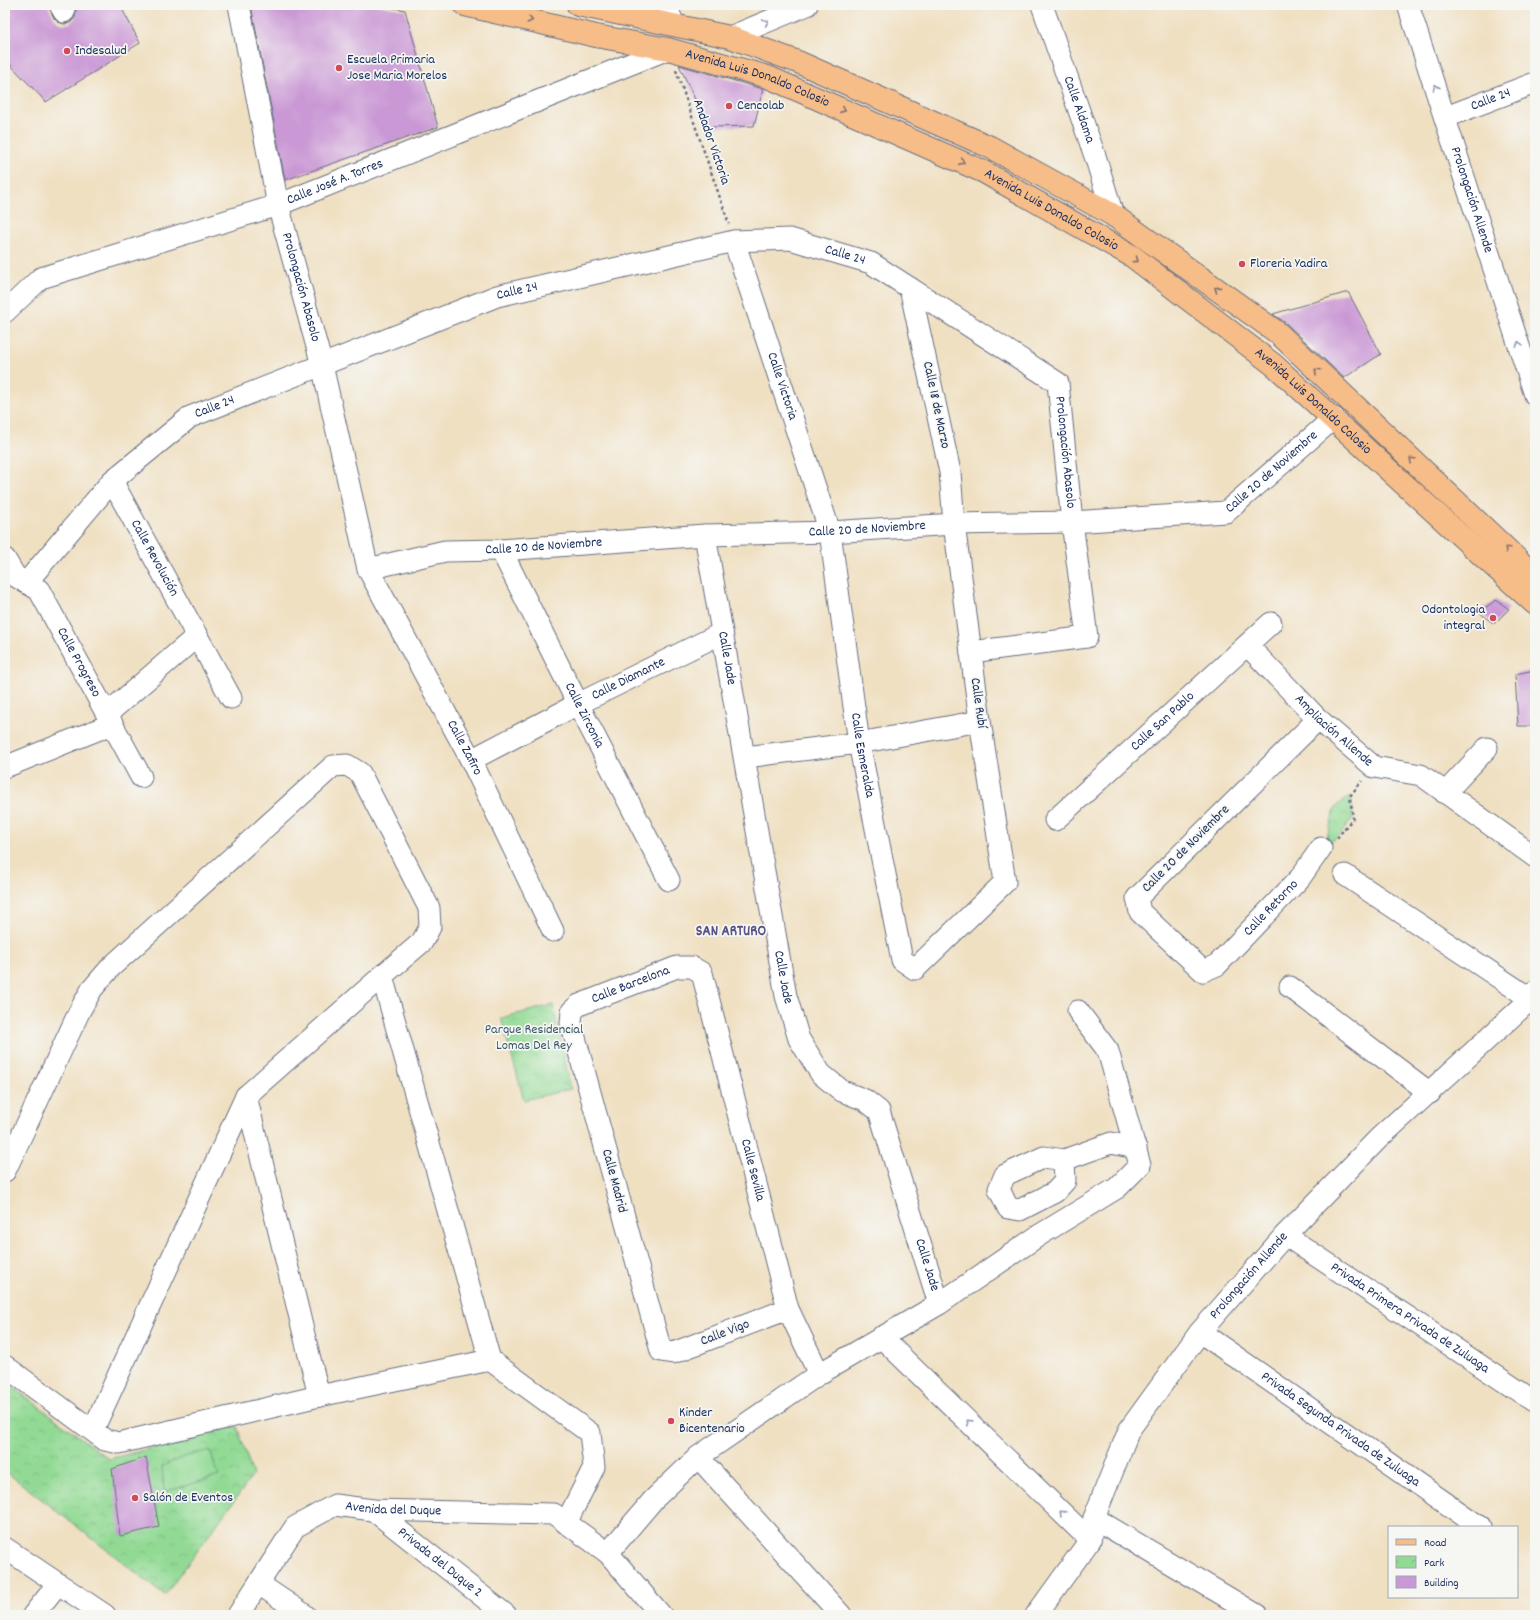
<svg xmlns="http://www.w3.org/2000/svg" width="1540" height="1620" font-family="Dekko,sans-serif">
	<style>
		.park { fill: url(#park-crowns); stroke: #568479 }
		.garden { fill: #92da94; stroke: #568479 }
		.building { fill: #ca99d5 }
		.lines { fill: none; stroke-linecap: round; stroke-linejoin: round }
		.minor-casing { stroke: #666d81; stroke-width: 23 }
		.major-casing { stroke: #666d81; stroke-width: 24 }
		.path { stroke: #666d81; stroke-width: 2.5; stroke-dasharray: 3 3; stroke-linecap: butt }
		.minor { stroke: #fff; stroke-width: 21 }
		.major { stroke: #f7bd88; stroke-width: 22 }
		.oneway { stroke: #7e6f71 }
		.oneway2 { stroke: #8d97ae }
		.poi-dot { fill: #d1495b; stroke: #f6f6f2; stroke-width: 1.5 }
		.labels { text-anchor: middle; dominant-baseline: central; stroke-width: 3.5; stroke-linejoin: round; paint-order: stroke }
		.poi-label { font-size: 14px; fill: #1b2f5e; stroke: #f6f6f2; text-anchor: start }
		.street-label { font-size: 14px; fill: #1b2f5e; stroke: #f6f6f2 }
		.park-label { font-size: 14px; fill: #395a6c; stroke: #f6f6f2 }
		.neighbourhood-label { font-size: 15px; font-weight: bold; fill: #585488; stroke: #f6f6f2 }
	</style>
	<defs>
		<pattern id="park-crowns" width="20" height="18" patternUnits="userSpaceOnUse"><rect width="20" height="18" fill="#92da94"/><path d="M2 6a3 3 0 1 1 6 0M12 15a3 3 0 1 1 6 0" fill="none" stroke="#7dbb82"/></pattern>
	</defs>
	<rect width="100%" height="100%" fill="#f6f6f2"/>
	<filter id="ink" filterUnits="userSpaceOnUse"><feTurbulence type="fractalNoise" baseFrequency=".025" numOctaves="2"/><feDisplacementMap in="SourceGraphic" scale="8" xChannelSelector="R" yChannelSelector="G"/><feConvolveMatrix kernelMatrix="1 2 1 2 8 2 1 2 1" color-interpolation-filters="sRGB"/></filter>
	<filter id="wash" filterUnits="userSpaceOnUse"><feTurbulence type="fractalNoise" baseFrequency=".012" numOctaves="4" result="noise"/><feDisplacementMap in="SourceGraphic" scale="16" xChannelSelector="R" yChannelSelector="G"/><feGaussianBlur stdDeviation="0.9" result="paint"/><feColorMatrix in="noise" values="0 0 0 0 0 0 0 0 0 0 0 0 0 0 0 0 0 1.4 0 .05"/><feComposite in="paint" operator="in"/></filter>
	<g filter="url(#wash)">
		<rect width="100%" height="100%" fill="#f0e0c2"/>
		<g class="park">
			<path d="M1350 796 1353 818 1338 837 1321 848 1325 844 1336 806Z"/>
			<path d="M553 1005 571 1089 524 1100 501 1018Z"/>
			<path d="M5 1381 109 1459 237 1426 253 1475 165 1595 5 1471Z"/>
		</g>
		<path class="garden" d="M210 1450 219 1476 164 1492 162 1466 187 1456Z"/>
		<g id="blocks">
			<g class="building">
				<path d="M5 5H48L54 18 58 22 64 24 70 23 75 18 76 12 74 5H120L140 43 46 102 5 59Z"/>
				<path d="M251 5H378L405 10 438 127 285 180Z"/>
				<path d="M679 65 763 89 754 126 708 127Z"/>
				<path d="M1348 292 1381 354 1344 378 1287 324 1273 314Z"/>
				<path d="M1496 600 1509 609 1494 624 1479 612Z"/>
				<path d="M1535 670V726H1518L1515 674Z"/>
				<path d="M146 1457 159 1527 120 1536 112 1469Z"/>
			</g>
		</g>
	</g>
	<g filter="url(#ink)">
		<use href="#blocks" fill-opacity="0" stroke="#666d81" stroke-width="1"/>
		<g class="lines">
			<defs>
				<g id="minor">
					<path d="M60 5 64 12"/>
					<path id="s1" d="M239 5 278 205 322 365 368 569 471 760 553 931"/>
					<path d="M666 5 674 25"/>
					<path id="s2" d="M1042 5 1096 159 1113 215"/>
					<path id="s3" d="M1408 5 1535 395"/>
					<path d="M730 37 807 5"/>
					<path id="s4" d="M1446 117 1535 83"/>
					<path id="s5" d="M734 241 830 532 859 743 902 960 915 969 1005 882 980 721 954 524 950 472 910 288"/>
					<path id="s6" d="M5 312 41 278 278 205 668 49"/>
					<path id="s7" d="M112 481 231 698"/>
					<path id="s8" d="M705 535 786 996 799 1039 821 1074 842 1091 865 1100 879 1111 939 1304"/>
					<path id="s9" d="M501 550 578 704 669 880"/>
					<path id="s10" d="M5 559 15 576 39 590 141 777"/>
					<path id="s11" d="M368 569 445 551 501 550 705 535 830 532 954 524 1072 522 1226 512 1334 418"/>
					<path id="s12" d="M26 583 112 481 190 417 497 296 734 241 790 239 871 263 1058 383 1072 522 1087 637 971 652"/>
					<path id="s13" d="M1247 645 1318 719 1374 767 1421 775 1535 857"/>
					<path d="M107 714 197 636"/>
					<path id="s14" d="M1318 719 1137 898 1140 912 1203 971 1217 965 1300 878 1321 848"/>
					<path d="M745 757 859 743 980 721"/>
					<path id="s15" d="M471 760 578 704 722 633"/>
					<path d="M5 767 112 724"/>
					<path d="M1445 793 1487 748"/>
					<path id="s16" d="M1055 820 1271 623"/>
					<path d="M1345 875 1531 999"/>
					<path d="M382 976 490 1360 590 1433 594 1467 566 1523"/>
					<path d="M1290 987 1430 1093"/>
					<path d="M246 1096 319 1396"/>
					<path d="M1064 1160 1065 1181 1055 1192 1020 1210 1008 1208 999 1189 1005 1175 1044 1157 1064 1160 1111 1143 1136 1148"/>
					<path d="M5 1171 80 1010 92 989 111 967 333 766 347 765 360 773 429 908 430 927 422 942 382 976 246 1096 93 1430"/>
					<path id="s17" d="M1285 1235 1535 1402"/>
					<path id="s18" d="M788 1309 673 1353 661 1351 571 1023 572 1011 579 1005 677 967H692L702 973 788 1309 819 1374"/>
					<path id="s19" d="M1200 1332 1480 1527"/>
					<path d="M881 1337 1090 1540"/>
					<path d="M5 1366 105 1440 119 1443 319 1396 490 1360"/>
					<path d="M698 1457 841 1615"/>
					<path id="s20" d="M373 1510 506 1615"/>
					<path d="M1094 1518 1257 1615"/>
					<path d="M5 1548 105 1615"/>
					<path d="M608 1553 653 1500 698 1457 819 1374 939 1304 1038 1236 1117 1188 1140 1165 1108 1051 1078 1011"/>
					<path d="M259 1584 305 1615"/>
					<path d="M33 1615 58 1584"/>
					<path id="s21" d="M238 1615 295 1527 335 1505 373 1510 554 1514 608 1553 661 1615"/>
					<path id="s22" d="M1036 1615 1090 1540 1094 1518 1129 1430 1200 1332 1285 1235 1378 1139 1531 999 1535 991"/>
				</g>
				<g id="major">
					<path id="s23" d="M465 5 596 36 668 49 768 77 984 172 1132 256 1274 365 1535 604"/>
					<path d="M578 5 730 37 798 62 990 147 1113 215 1278 333 1535 576"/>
				</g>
			</defs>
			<use href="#minor" class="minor-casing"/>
			<use href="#major" class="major-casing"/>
			<g class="path">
				<path d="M676 70 729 224"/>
				<path d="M1337 838 1353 818 1350 796 1362 781"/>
			</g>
			<use href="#minor" class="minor"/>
			<use href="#major" class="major"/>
		</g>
		<defs><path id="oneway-chevron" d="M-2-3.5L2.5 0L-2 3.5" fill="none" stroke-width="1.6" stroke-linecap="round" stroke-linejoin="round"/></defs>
		<g class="oneway">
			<use href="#oneway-chevron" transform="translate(530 20) rotate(13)"/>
			<use href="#oneway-chevron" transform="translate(843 110) rotate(24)"/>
			<use href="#oneway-chevron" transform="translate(962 162) rotate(24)"/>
			<use href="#oneway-chevron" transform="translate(1136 260) rotate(36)"/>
			<use href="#oneway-chevron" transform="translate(1217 289) rotate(-144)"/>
			<use href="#oneway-chevron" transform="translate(1317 371) rotate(-137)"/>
			<use href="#oneway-chevron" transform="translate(1412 460) rotate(-137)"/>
			<use href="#oneway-chevron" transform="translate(1507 549) rotate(-137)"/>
		</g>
		<g class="oneway2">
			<use href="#oneway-chevron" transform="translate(766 22) rotate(-23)"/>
			<use href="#oneway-chevron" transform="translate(1436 87) rotate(-109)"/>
			<use href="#oneway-chevron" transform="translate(1519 344) rotate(-108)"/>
			<use href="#oneway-chevron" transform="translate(969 1422) rotate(-136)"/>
			<use href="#oneway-chevron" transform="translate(1062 1513) rotate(-136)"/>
		</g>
	</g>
	<g class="poi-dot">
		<circle cx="67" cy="51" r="4"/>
		<circle cx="339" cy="68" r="4"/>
		<circle cx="729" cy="106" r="4"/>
		<circle cx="1242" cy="264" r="4"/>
		<circle cx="1493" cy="618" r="4"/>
		<circle cx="671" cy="1421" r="4"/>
		<circle cx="135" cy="1498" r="4"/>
	</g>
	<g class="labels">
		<g class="poi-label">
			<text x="75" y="51">Indesalud</text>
			<text x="347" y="60">Escuela Primaria<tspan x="347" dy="16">Jose Maria Morelos</tspan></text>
			<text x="737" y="106">Cencolab</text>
			<text x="1250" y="264">Floreria Yadira</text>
			<text x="1485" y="610" text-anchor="end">Odontologia<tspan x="1485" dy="16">integral</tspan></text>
			<text x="679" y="1413">Kinder<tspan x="679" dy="16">Bicentenario</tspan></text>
			<text x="143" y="1498">Salón de Eventos</text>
		</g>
		<g class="street-label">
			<text stroke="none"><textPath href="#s23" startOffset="302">Avenida Luis Donaldo Colosio</textPath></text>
			<text stroke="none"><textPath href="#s4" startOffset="48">Calle 24</textPath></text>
			<text stroke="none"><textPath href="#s2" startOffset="111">Calle Aldama</textPath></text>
			<text transform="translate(711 142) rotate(71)">Andador Victoria</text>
			<text stroke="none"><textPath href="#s6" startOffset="359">Calle José A. Torres</textPath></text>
			<text stroke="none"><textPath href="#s3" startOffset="205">Prolongación Allende</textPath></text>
			<text stroke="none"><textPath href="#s23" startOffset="625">Avenida Luis Donaldo Colosio</textPath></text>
			<text stroke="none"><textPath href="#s12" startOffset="921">Calle 24</textPath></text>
			<text stroke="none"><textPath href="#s1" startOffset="289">Prolongación Abasolo</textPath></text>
			<text stroke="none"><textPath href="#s12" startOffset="585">Calle 24</textPath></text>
			<text stroke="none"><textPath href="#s5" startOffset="153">Calle Victoria</textPath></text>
			<text stroke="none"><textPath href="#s23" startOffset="950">Avenida Luis Donaldo Colosio</textPath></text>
			<text transform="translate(936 405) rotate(78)">Calle 18 de Marzo</text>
			<text stroke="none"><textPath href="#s12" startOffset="261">Calle 24</textPath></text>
			<text stroke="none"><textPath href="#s12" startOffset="1240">Prolongación Abasolo</textPath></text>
			<text stroke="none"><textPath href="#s11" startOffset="922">Calle 20 de Noviembre</textPath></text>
			<text stroke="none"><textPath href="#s11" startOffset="502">Calle 20 de Noviembre</textPath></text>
			<text stroke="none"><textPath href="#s11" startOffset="178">Calle 20 de Noviembre</textPath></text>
			<text stroke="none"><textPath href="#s7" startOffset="88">Calle Revolución</textPath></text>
			<text stroke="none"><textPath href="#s8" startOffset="125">Calle Jade</textPath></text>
			<text stroke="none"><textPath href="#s10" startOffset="130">Calle Progreso</textPath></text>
			<text stroke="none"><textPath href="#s15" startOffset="177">Calle Diamante</textPath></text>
			<text transform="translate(978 703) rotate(82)">Calle Rubí</text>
			<text stroke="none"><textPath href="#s9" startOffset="185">Calle Zirconia</textPath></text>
			<text stroke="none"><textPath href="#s16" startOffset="146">Calle San Pablo</textPath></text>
			<text stroke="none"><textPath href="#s13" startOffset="122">Ampliación Allende</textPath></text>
			<text stroke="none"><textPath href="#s1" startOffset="782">Calle Zafiro</textPath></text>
			<text stroke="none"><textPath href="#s5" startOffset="532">Calle Esmeralda</textPath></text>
			<text transform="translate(1186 849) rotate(-45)">Calle 20 de Noviembre</text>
			<text stroke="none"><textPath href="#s14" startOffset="449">Calle Retorno</textPath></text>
			<text stroke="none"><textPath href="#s8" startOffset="449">Calle Jade</textPath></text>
			<text stroke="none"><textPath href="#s18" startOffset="552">Calle Barcelona</textPath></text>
			<text stroke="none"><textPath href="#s18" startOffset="832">Calle Sevilla</textPath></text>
			<text transform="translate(614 1181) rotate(75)">Calle Madrid</text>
			<text stroke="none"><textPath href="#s8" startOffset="785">Calle Jade</textPath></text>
			<text stroke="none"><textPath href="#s22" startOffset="405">Prolongación Allende</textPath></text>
			<text stroke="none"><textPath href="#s17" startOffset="150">Privada Primera Privada de Zuluaga</textPath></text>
			<text transform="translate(725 1333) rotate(-21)">Calle Vigo</text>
			<text stroke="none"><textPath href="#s19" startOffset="171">Privada Segunda Privada de Zuluaga</textPath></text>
			<text stroke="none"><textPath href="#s21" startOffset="209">Avenida del Duque</textPath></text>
			<text stroke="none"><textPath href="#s20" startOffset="85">Privada del Duque 2</textPath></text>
		</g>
		<g class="park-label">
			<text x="534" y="1030">Parque Residencial<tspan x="534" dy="16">Lomas Del Rey</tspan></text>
		</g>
		<g class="neighbourhood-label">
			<text x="731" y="932">SAN ARTURO</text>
		</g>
	</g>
	<rect width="1540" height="1620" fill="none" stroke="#f6f6f2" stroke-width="20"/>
	<rect x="1388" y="1526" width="130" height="72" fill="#f6f6f2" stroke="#9ea6b7"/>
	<rect x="1396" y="1539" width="20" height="6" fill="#f7bd88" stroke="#9ea6b7"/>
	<text x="1424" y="1546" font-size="12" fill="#1b2f5e">Road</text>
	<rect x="1396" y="1556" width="20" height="12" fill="url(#park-crowns)" stroke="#9ea6b7"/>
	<text x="1424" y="1566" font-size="12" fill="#1b2f5e">Park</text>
	<rect x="1396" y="1576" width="20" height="12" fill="#ca99d5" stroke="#9ea6b7"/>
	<text x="1424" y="1586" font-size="12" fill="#1b2f5e">Building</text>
</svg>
